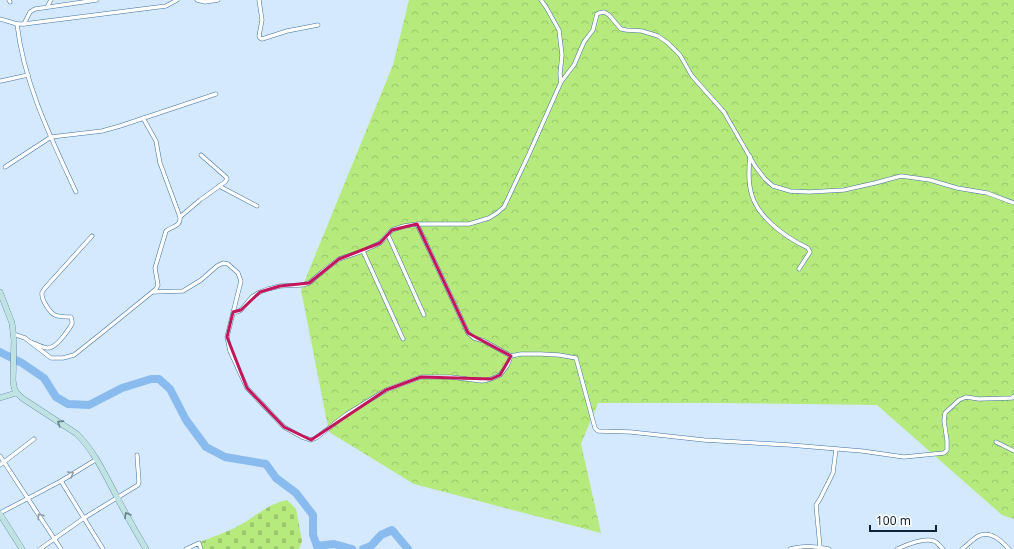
<svg xmlns="http://www.w3.org/2000/svg" width="1014" height="549" font-family="'Noto Sans',sans-serif">
	<style>
		.forest { fill: url(#forest-crowns) }
		.cemetery { fill: url(#cemetery-stones) }
		.lines { fill: none; stroke-linecap: round; stroke-linejoin: round }
		.river { stroke: #8abbee; stroke-width: 8 }
		.minor-casing { stroke: #4172a2; stroke-width: 4.5 }
		.secondary-casing { stroke: #4172a2; stroke-width: 6 }
		.minor { stroke: #fff; stroke-width: 3.5 }
		.secondary { stroke: #c0e2e0; stroke-width: 5.5 }
		.oneway { stroke: #67828c }
		.oneway2 { stroke: #939ca5 }
		.marked { fill: none; stroke: #c2185b; stroke-width: 3; stroke-linejoin: round }
	</style>
	<defs>
		<pattern id="forest-crowns" width="20" height="18" patternUnits="userSpaceOnUse"><rect width="20" height="18" fill="#b6ea7c"/><path d="M2 6a3 3 0 1 1 6 0M12 15a3 3 0 1 1 6 0" fill="none" stroke="#9bc86c"/></pattern>
		<pattern id="cemetery-stones" width="16" height="16" patternUnits="userSpaceOnUse"><rect width="16" height="16" fill="#b6ea7c"/><path d="M2 7V4a2 2 0 0 1 4 0v3zM10 15v-3a2 2 0 0 1 4 0v3z" fill="#9bc86c"/></pattern>
	</defs>
	<rect width="100%" height="100%" fill="#d4e8fe"/>
	<path class="forest" d="M409 0H1014V519L1002 515 877 405 719 403H598L581 444 601 533 414 484 329 432 301 290 393 65Z"/>
	<path class="cemetery" d="M287 500 296 509 302 541 299 549H203L200 542C212 537 226 533 238 526 256 517 267 504 287 500Z"/>
	<g class="lines">
		<g class="river">
			<path d="M0 352 22 363 44 378 56 397 68 404 89 405 122 388 151 379H159L170 389 186 420 206 447 225 457 266 464 276 478 296 493 313 515V535L317 546 334 544 352 549"/>
			<path d="M363 549 371 546 381 535 392 530 408 549"/>
		</g>
		<defs>
			<g id="minor">
				<path d="M9 0 10 2"/>
				<path d="M197 0 205 2 218 0"/>
				<path d="M259 0 262 20 259 36 260 38 262 39 287 31 318 25"/>
				<path d="M47 7 51 0"/>
				<path d="M0 19 17 24H24L166 6 177 0"/>
				<path d="M17 24C24 84 51 138 76 192"/>
				<path d="M24 24 30 12 35 9 97 0"/>
				<path d="M1 81 28 75"/>
				<path d="M561 82 574 65 584 42 593 30 597 14 599 13 604 12 609 15 621 29 626 30 642 31 658 36 668 43 680 55 692 76 724 112 755 166 765 179 773 186 790 191 809 192 844 190 875 183 901 176 930 180 957 188 987 193 1014 203"/>
				<path d="M750 156C749 166 748 177 750 187 753 215 785 237 808 248L810 252 799 269"/>
				<path d="M5 167 51 137 102 131 120 126 216 94"/>
				<path d="M219 186 257 206"/>
				<path d="M180 217 200 200 225 182 227 179 226 177 201 155"/>
				<path d="M417 224 468 333 474 338 484 341 511 356"/>
				<path d="M388 235 424 315"/>
				<path d="M363 251 403 339"/>
				<path d="M153 292 183 291 201 280 217 266 223 263 228 264 238 273 241 281 227 337 230 351 247 388 284 427 302 437 311 440 316 438 347 414 386 390 421 377H451L482 381 491 379 500 375 507 366 511 356 521 354H541L559 355 576 358 595 428 598 431 631 432 704 440 790 445 862 451 904 457 944 453 947 450V440L944 421 945 413 959 400 966 397 979 399 1012 398 1014 396"/>
				<path d="M233 312H237L241 310 252 297 260 292 268 289 280 286 302 285 309 283 322 272 339 259 363 251 380 243 392 230 404 226 417 224H469L489 218 497 213 504 207 529 154 561 82 560 74 562 55 559 30 546 7 541 0"/>
				<path d="M13 334 25 338 51 358H63L74 355 103 332 156 289 158 285 155 268 166 231C172 226 181 227 180 217L160 163 156 141 143 118"/>
				<path d="M31 342C36 344 41 347 47 348 56 349 67 332 72 324V321L71 317C66 317 59 317 55 315 50 313 41 299 42 293 42 292 45 288 45 288L92 236"/>
				<path d="M996 442 1014 451"/>
				<path d="M0 456 61 549"/>
				<path d="M0 465 34 439"/>
				<path d="M61 481 103 549"/>
				<path d="M0 513 61 481 97 459"/>
				<path d="M820 547 816 505 820 499 833 473 836 449"/>
				<path d="M40 549 84 518 138 485 139 482 137 455"/>
				<path d="M186 549 199 543 201 549"/>
				<path d="M790 549C803 545 815 546 829 549"/>
				<path d="M897 549C906 545 927 536 936 542 938 543 940 547 943 549"/>
				<path d="M962 549C968 545 974 537 981 535 992 531 1002 542 1009 549"/>
			</g>
			<g id="secondary">
				<path d="M0 292 12 323 14 340 13 380C14 390 15 392 22 398L77 434C95 452 105 475 117 497 126 515 136 532 146 549"/>
				<path d="M0 398 16 393"/>
				<path d="M0 514 22 549"/>
			</g>
		</defs>
		<use href="#minor" class="minor-casing"/>
		<use href="#secondary" class="secondary-casing"/>
		<use href="#minor" class="minor"/>
		<use href="#secondary" class="secondary"/>
	</g>
	<defs><path id="oneway-chevron" d="M-2-3.5L2.5 0L-2 3.5" fill="none" stroke-width="1.6" stroke-linecap="round" stroke-linejoin="round"/></defs>
	<g class="oneway">
		<use href="#oneway-chevron" transform="translate(60 423) rotate(-147)"/>
		<use href="#oneway-chevron" transform="translate(127 515) rotate(-120)"/>
	</g>
	<g class="oneway2">
		<use href="#oneway-chevron" transform="translate(71 474) rotate(-30)"/>
		<use href="#oneway-chevron" transform="translate(40 516) rotate(-124)"/>
	</g>
	<path class="marked" d="M417 224 468 333 511 356 500 375 491 379 421 377 386 390 311 440 284 427 247 388 227 337 233 312 241 310 260 292 280 286 309 283 339 259 380 243 392 230Z"/>
	<path d="M870 525v6h66v-6" fill="none" stroke="#0e2337" stroke-width="2"/>
	<text x="876" y="525" font-size="12" fill="#0e2337" stroke="#ffffff" stroke-width="3" paint-order="stroke">100 m</text>
</svg>
